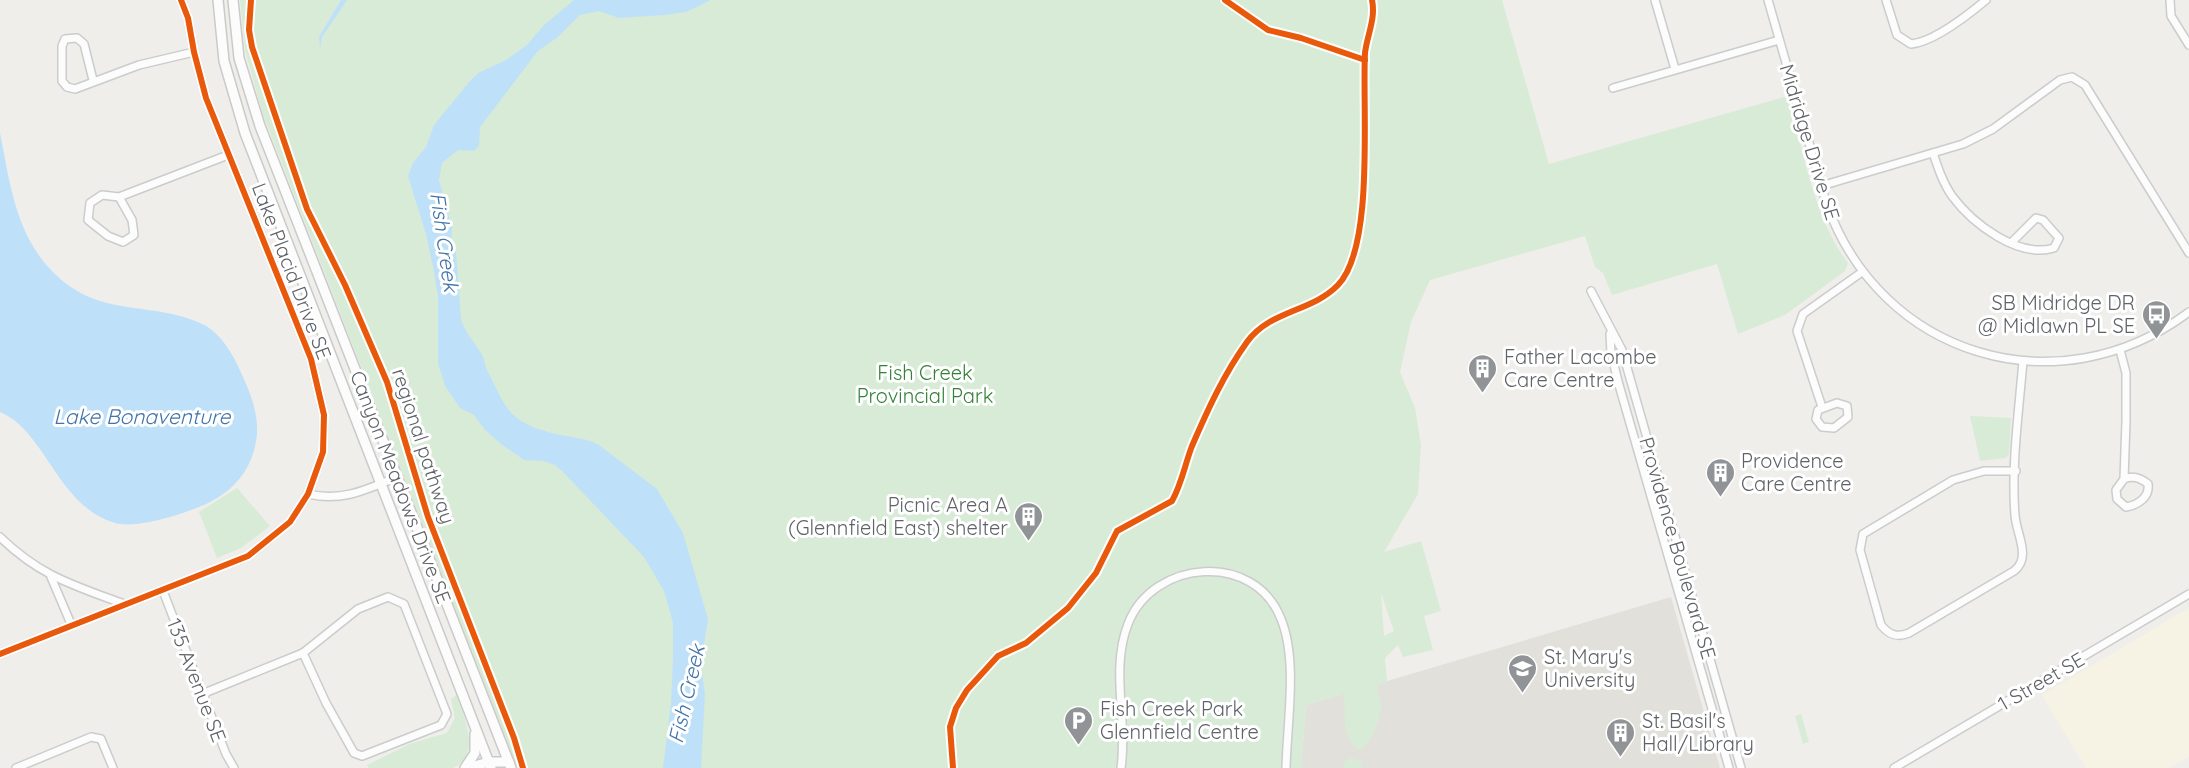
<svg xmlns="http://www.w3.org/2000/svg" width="2189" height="768" font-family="Quicksand,sans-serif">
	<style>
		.commercial { fill: #f7f3e4 }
		.education { fill: #e2e0da }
		.green { fill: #d8ebd6; fill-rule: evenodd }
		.water { fill: #bfe0f9 }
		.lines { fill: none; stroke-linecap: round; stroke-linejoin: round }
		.street-casing { stroke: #cbcccc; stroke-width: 10 }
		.secondary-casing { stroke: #cacacb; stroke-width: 12 }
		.street { stroke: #fdfcfc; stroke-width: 7 }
		.secondary { stroke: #fdfcfc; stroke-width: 9 }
		.cycleway-casing { stroke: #fff; stroke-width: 10 }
		.cycleway { stroke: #e8590c; stroke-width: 6 }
		.labels { text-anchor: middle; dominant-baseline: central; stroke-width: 6; stroke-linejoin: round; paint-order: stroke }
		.street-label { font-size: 20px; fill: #5f6368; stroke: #fff }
		.poi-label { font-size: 20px; fill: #5f6368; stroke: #fff; text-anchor: start }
		.park-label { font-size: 20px; fill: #348238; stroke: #fff }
		.water-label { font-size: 21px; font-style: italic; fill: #4174aa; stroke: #fff }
	</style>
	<rect width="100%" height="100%" fill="#efeeea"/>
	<path class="commercial" d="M2189 608V756L2169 768H2086L2042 695Z"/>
	<path class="education" d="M1671 597 1720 768H1301L1306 705Z"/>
	<g class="green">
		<path d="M240 0H1502L1549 164 1788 96C1803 149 1814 219 1848 263L1845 271 1785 315 1738 334 1717 264 1612 295 1603 273 1595 267 1585 236 1430 280 1411 322 1400 372 1415 408 1421 445 1418 494 1384 552 1421 541 1441 611 1424 616 1433 650 1403 657 1398 645 1385 658 1387 682 1378 684C1376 694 1380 698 1381 707 1381 719 1370 743 1361 750 1340 742 1346 712 1344 694L1306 705 1301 768H517L262 112 245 50ZM1381 593 1394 631 1384 636Z"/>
		<path d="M1970 416 2011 418 2009 454 2006 458 1980 461Z"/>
		<path d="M237 488 270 526 241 548 217 558 199 512Z"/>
		<path d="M457 695C464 719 482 754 453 768H369L367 765 412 743 447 733 455 718 451 699Z"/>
		<path d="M1801 714 1809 742 1803 744 1795 716Z"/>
		<path d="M1351 758 1361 761 1362 768H1343L1345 761Z"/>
	</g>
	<g class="water">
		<path d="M341 0H347L322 37 320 49 319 37Z"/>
		<path d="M574 0H711L686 12 664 15 619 18 599 11 580 15 558 37 538 51 480 127 479 146 474 151 458 150 442 163 439 180 452 228 451 243 456 252 461 319C465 333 475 342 482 355 485 360 485 367 488 372 504 402 505 418 542 430 560 437 583 436 599 445L657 489 683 533 708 619 701 664 705 695 701 768H663L671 703 673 656V623L664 591 644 557 563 472 555 465 543 461 524 460 501 444 485 430 474 415 460 408 445 386 438 363V296L433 267 426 234 408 176 413 163 426 147 434 125 469 82 478 73 506 60 527 45 543 26Z"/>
		<path d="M0 133C10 183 16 237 55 274 101 319 151 300 202 324 222 333 235 358 243 377 251 395 258 413 257 433 254 470 232 494 199 507 179 515 136 529 115 523 57 506 46 431 0 412Z"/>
	</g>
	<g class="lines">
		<defs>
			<g id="street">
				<path d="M1655 0 1675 69"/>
				<path d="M1768 0 1826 202C1880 357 2058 410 2189 312"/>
				<path d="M1886 0 1897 35 1911 44C1934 42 1968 15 1986 0"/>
				<path d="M2170 0 2171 16 2189 45"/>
				<path d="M93 80 84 44 77 38 65 39 62 46V81L67 87 75 89 139 65 194 52"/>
				<path d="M1613 88 1779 40"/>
				<path d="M1933 153C1938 168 1943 183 1952 196 1972 223 2018 259 2054 248L2059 238 2043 220 2036 218 2012 242"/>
				<path d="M1821 186 1963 144 1993 129 2060 80 2072 77 2085 85 2189 253"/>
				<path d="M119 197 132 220 134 235 123 242 108 236 88 220 90 203 102 195 119 197 228 155"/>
				<path d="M1591 291 1622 350 1741 768"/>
				<path d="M1610 334 1611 353 1619 385 1729 768"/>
				<path d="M2120 350 2126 373V421L2124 479 2116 490 2117 499 2126 507C2138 505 2150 497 2148 484 2141 478 2133 475 2124 479"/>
				<path d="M1837 403 1847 406 1848 417 1834 428 1822 427 1816 419 1818 410Z"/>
				<path d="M1822 407 1797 331 1803 314 1862 272"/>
				<path d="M2016 471H1984L1953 480 1863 534 1860 550 1881 625C1889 635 1897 638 1909 633L2014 571C2032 557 2016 534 2015 515 2011 466 2019 410 2023 361"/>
				<path d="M308 494C341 502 366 490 397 477"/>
				<path d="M0 537C40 576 73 585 124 604"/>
				<path d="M51 577 71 624"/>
				<path d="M163 591 226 754 234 768"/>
				<path d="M388 597 404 604 447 714 441 725 362 756 354 753 326 703 303 653 358 609Z"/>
				<path d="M0 654 248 556 290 522 308 494 323 452 324 415 311 359 206 98 194 52 188 18 181 0"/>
				<path d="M202 694 303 653"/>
				<path d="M16 768 91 737 101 739 113 768"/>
				<path d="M1121 768C1128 720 1110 670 1128 624 1153 559 1255 551 1281 619 1298 660 1287 723 1286 768"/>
				<path d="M1894 768 2189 594"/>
			</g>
			<g id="secondary">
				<path d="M218 0 224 61 245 133 491 768"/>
				<path d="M233 0 239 58 260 126 511 768"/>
				<path d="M465 768 475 753V734"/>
				<path d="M467 768 489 762H509"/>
			</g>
		</defs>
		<use href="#street" class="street-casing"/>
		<use href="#secondary" class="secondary-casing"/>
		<use href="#street" class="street"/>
		<use href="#secondary" class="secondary"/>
		<defs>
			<g id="cycleway">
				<path d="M251 0 249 30 252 47 307 209 345 285 387 382 428 517 514 738 523 768"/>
				<path d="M1225 0 1268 30 1301 38 1365 60"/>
				<path d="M0 654 248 556 290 522 308 494 323 452 324 415 311 359 206 98 194 52 188 18 181 0"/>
				<path d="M953 768 950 727 956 708 967 690 998 656 1026 643 1068 608 1096 573 1117 531 1172 501C1182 483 1185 464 1192 446 1208 409 1224 374 1247 342 1270 310 1312 312 1338 285 1375 247 1362 107 1365 53 1367 35 1376 19 1372 0"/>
			</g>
		</defs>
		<use href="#cycleway" class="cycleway-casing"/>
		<use href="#cycleway" class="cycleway"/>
	</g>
	<defs>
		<symbol id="bus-pin" viewBox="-11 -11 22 30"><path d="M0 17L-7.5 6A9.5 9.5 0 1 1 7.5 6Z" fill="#919496" stroke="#fff"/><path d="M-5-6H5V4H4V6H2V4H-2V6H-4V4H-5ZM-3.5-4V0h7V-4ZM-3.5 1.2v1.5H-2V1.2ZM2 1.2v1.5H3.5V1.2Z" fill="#fff"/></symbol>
		<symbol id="building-pin" viewBox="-11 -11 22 30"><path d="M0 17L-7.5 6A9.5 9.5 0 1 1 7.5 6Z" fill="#919496" stroke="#fff"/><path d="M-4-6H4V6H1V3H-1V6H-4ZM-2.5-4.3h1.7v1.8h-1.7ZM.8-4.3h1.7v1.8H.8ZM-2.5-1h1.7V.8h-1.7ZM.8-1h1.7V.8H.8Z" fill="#fff"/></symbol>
		<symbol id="university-pin" viewBox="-11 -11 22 30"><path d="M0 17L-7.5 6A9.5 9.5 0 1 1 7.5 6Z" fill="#919496" stroke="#fff"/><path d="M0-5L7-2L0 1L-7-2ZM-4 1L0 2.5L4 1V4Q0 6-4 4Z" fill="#fff"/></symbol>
		<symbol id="parking-pin" viewBox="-11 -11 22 30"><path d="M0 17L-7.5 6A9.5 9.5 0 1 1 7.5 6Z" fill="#919496" stroke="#fff"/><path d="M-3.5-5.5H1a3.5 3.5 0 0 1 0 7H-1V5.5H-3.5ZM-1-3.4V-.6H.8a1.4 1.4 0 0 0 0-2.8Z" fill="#fff"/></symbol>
	</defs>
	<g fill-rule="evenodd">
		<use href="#bus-pin" x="2140" y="298" width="33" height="45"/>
		<use href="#building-pin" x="1466" y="352" width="33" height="45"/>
		<use href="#building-pin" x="1704" y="456" width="33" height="45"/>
		<use href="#building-pin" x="1012" y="500" width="33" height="45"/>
		<use href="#university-pin" x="1506" y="652" width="33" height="45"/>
		<use href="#parking-pin" x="1062" y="704" width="33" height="45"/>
		<use href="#building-pin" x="1604" y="716" width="33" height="45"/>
	</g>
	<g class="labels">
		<g class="street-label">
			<text transform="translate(1810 142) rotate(73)">Midridge Drive SE</text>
			<text transform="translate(292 271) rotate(69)">Lake Placid Drive SE</text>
			<text transform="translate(424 446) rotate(72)">regional pathway</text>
			<text transform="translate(401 487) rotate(69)">Canyon Meadows Drive SE</text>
			<text transform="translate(1678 548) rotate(74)">Providence Boulevard SE</text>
			<text transform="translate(197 680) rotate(69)">135 Avenue SE</text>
			<text transform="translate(2041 681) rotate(-30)">1 Street SE</text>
		</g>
		<g class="poi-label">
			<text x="2135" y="302" text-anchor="end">SB Midridge DR<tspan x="2135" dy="23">@ Midlawn PL SE</tspan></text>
			<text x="1504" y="356">Father Lacombe<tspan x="1504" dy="23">Care Centre</tspan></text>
			<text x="1741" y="460">Providence<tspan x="1741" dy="23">Care Centre</tspan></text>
			<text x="1008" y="504" text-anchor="end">Picnic Area A<tspan x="1008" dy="23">(Glennfield East) shelter</tspan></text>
			<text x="1544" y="656">St. Mary's<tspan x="1544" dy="23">University</tspan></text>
			<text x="1100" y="708">Fish Creek Park<tspan x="1100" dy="23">Glennfield Centre</tspan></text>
			<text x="1642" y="720">St. Basil's<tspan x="1642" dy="23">Hall/Library</tspan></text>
		</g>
		<g class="park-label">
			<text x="925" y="372">Fish Creek<tspan x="925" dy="23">Provincial Park</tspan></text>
		</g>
		<g class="water-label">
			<text transform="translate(445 242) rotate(82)">Fish Creek</text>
			<text x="142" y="416">Lake Bonaventure</text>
			<text transform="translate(686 694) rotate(-77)">Fish Creek</text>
		</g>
	</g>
</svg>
